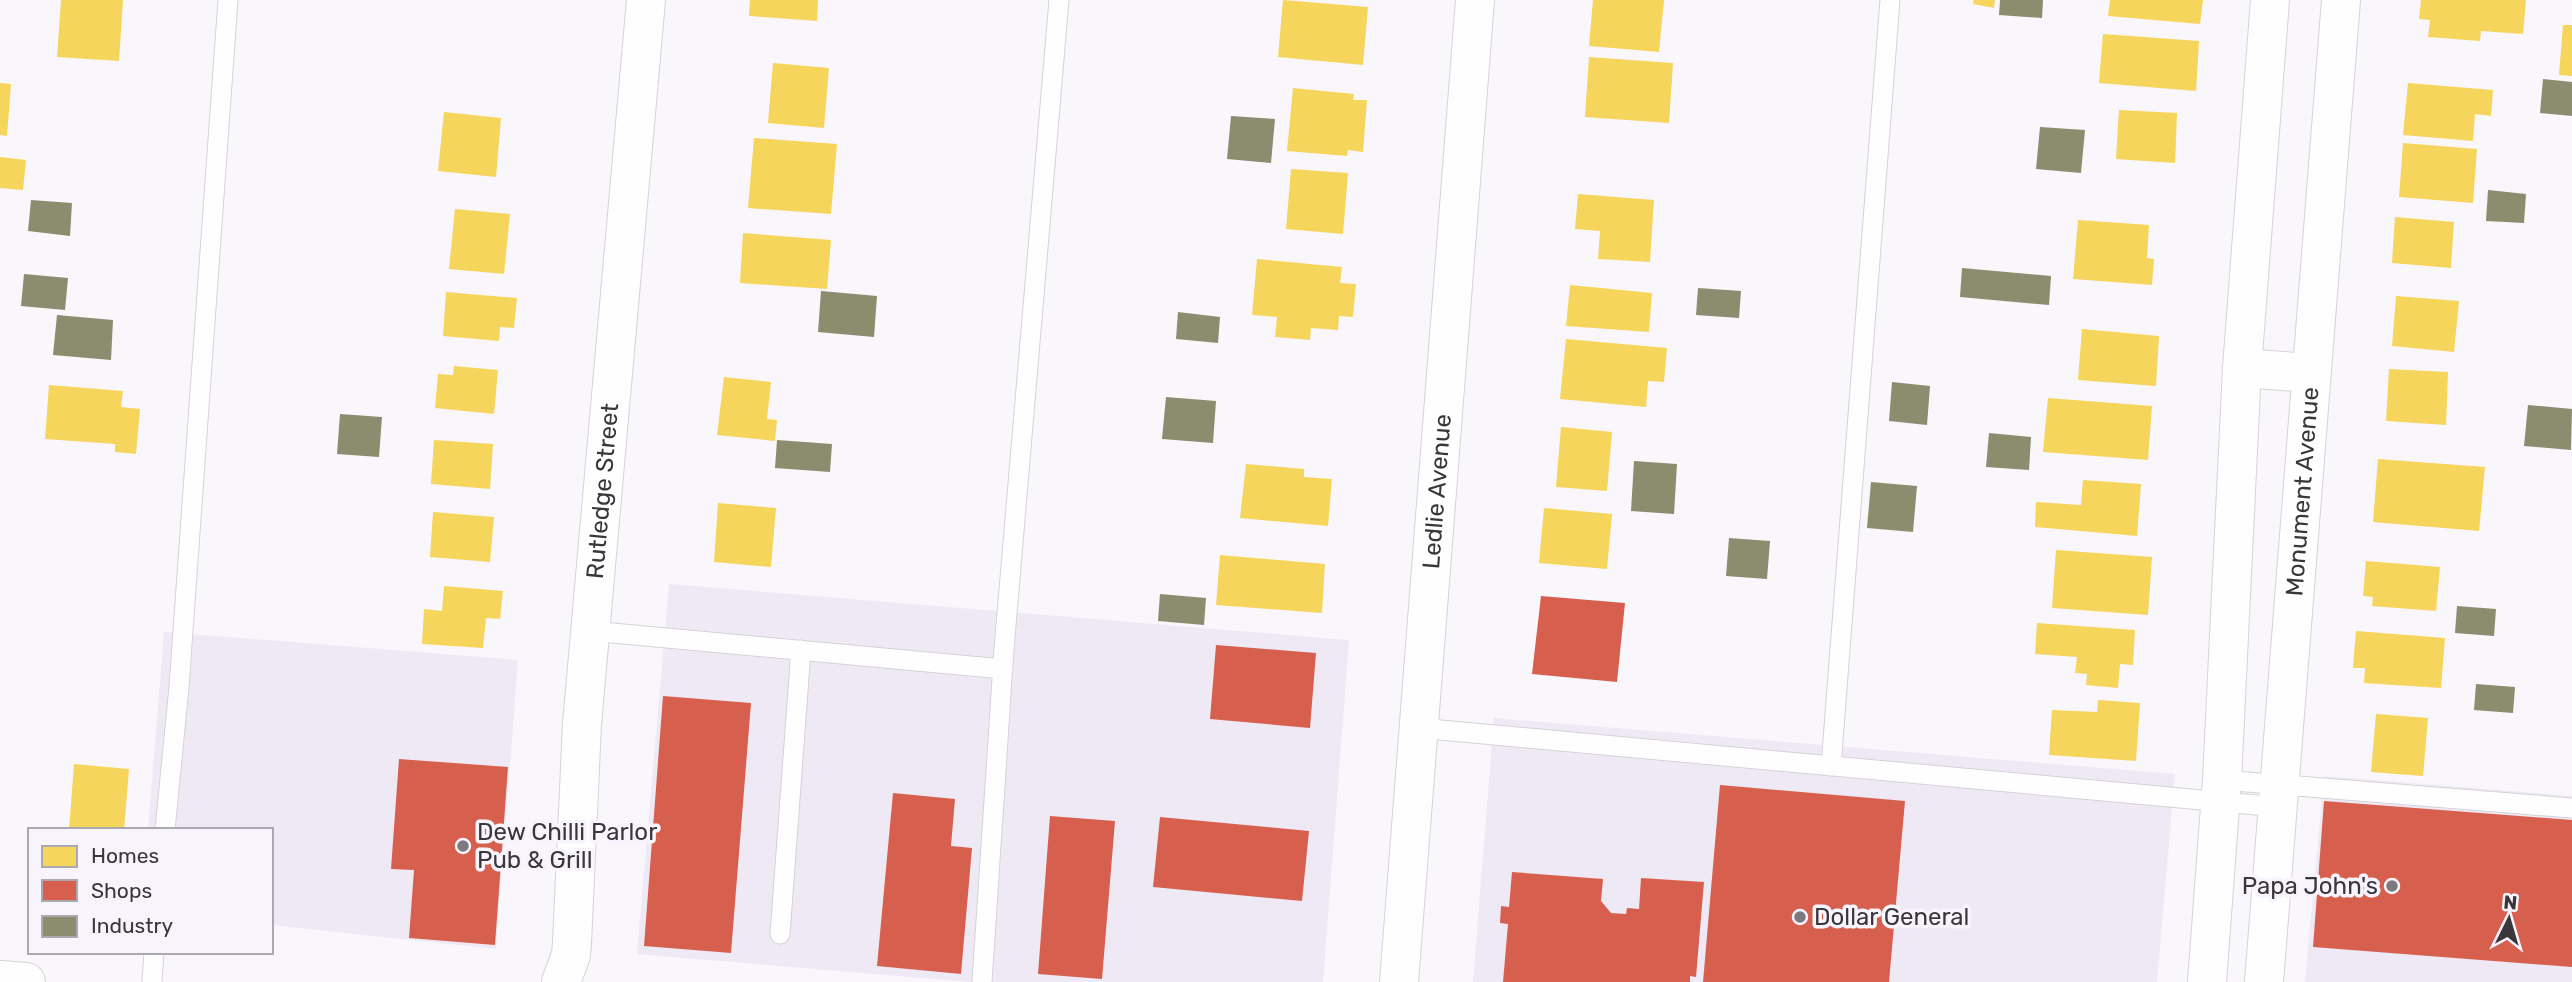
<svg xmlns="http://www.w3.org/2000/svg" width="2572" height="982" font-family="Rubik,sans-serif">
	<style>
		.built { fill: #efe9f5 }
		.homes { fill: #f6d55c }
		.shops { fill: #d6604d }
		.industry { fill: #8c8c6e }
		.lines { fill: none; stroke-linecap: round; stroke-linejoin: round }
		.lane-casing { stroke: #d5d3d7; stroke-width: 21 }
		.street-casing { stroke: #d5d3d7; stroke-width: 40 }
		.secondary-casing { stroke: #d5d3d7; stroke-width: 40 }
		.lane { stroke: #fefeff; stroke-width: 19 }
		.street { stroke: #fefeff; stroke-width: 38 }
		.secondary { stroke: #fefeff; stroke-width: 38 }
		.poi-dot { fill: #7c7a7f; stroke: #f8f4fe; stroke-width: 2.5 }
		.labels { text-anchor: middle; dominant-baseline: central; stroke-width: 7; stroke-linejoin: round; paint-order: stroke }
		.street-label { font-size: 24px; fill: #39373b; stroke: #f8f4fe }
		.poi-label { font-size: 24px; fill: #39373b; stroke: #f8f4fe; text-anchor: start }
	</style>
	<rect width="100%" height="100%" fill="#f9f6fc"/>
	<g class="built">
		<path d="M669 584 1349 640 1323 982H969L637 954Z"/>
		<path d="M164 632 518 660 496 949 271 925V830H148Z"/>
		<path d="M1494 718 2175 774 2157 982H1473Z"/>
		<path d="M2324 776 2572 796V982H2305Z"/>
	</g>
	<g class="homes">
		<path d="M61 0H123L119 61 57 57Z"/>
		<path d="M750 0H818L817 21 749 16Z"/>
		<path d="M1283 0 1368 7 1363 65 1278 57Z"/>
		<path d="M1593 0H1664L1659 52 1589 46Z"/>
		<path d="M1974 0H1995L1994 8 1973 4Z"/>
		<path d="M2110 0H2203L2200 24 2108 16Z"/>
		<path d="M2421 0H2526L2523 34 2481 31 2480 41 2428 37 2430 20 2419 19Z"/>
		<path d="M2563 25H2572V76L2559 75Z"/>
		<path d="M2103 34 2199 41 2196 91 2099 83Z"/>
		<path d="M1589 57 1673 63 1669 123 1585 117Z"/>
		<path d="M773 63 829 68 824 128 768 123Z"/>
		<path d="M0 83 11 84 7 136 0 135Z"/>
		<path d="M2408 83 2493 90 2491 116 2475 114 2473 141 2403 135Z"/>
		<path d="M1293 88 1354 94 1353 100H1367L1363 152 1348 150 1347 156 1287 151Z"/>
		<path d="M2119 110 2177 113 2175 163 2116 159Z"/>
		<path d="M444 112 501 118 496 177 438 171Z"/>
		<path d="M754 138 837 144 831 214 748 208Z"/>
		<path d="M2403 143 2477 149 2473 203 2399 197Z"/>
		<path d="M0 157 26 160 23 190 0 188Z"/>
		<path d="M1291 169 1348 173 1343 234 1286 229Z"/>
		<path d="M1578 194 1654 200 1650 262 1598 259 1600 231 1575 229Z"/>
		<path d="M455 209 510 214 504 274 449 269Z"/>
		<path d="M2395 217 2454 222 2451 268 2392 263Z"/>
		<path d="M2078 220 2149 225 2147 258 2154 259 2152 285 2073 279Z"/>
		<path d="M743 233 831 240 827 289 740 283Z"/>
		<path d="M1257 259 1342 267 1340 283 1356 284 1353 317 1339 316 1338 330 1311 328 1310 340 1275 337 1277 317 1252 315Z"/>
		<path d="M1570 285 1652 293 1649 332 1566 326Z"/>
		<path d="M446 292 517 298 514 328 500 327 499 341 443 336Z"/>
		<path d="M2396 296 2459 301 2454 352 2392 346Z"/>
		<path d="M2082 329 2159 336 2156 386 2078 380Z"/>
		<path d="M1566 339 1667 348 1664 382 1648 381 1646 407 1560 399Z"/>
		<path d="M454 366 498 370 494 414 435 408 438 374 453 375Z"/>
		<path d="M2389 369 2448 372 2446 425 2386 421Z"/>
		<path d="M724 377 771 382 767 419 777 420 775 441 717 435Z"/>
		<path d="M49 385 123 391 121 407 140 409 136 454 115 452V444L45 439Z"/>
		<path d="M2048 398 2152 406 2148 460 2043 452Z"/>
		<path d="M1561 427 1612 432 1607 491 1556 487Z"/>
		<path d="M434 440 493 444 490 489 431 484Z"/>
		<path d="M2378 459 2485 467 2479 531 2373 522Z"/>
		<path d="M1246 464 1304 469V477L1332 479 1328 526 1240 518Z"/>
		<path d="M2083 480 2141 484 2137 536 2035 527 2036 502 2081 505Z"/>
		<path d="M718 503 776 508 771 567 714 562Z"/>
		<path d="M1544 508 1612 514 1607 569 1539 563Z"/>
		<path d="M433 512 494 517 490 562 430 557Z"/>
		<path d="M2056 550 2152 557 2148 615 2052 608Z"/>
		<path d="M1220 555 1325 564 1322 613 1216 605Z"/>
		<path d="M2366 561 2440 567 2436 611 2372 606 2373 597 2363 596Z"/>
		<path d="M444 586 503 591 500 619 486 618 483 648 422 644 424 609 442 611Z"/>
		<path d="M2037 623 2135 630 2133 665 2120 664 2118 688 2086 685 2087 674 2075 673 2077 657 2035 654Z"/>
		<path d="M2356 631 2445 638 2441 688 2364 683 2365 668H2353Z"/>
		<path d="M2098 700 2140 703 2136 761 2049 755 2052 710 2097 712Z"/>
		<path d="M2376 714 2428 718 2423 776 2371 772Z"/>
		<path d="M74 764 129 769 124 830H69Z"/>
	</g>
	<g class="shops">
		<path d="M1541 596 1625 603 1617 682 1532 674Z"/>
		<path d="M1216 645 1316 653 1310 728 1210 719Z"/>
		<path d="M663 696 751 703 731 953 644 946Z"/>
		<path d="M399 759 508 767 495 945 409 938 414 870 391 869Z"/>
		<path d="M1720 785 1905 801 1889 982H1703Z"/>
		<path d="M893 793 955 799 951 846 972 848 961 974 877 966Z"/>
		<path d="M2324 801 2572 820V967L2313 947Z"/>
		<path d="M1050 816 1115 821 1102 979 1038 974Z"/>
		<path d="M1160 817 1309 831 1302 901 1153 887Z"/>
		<path d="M1512 872 1603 879 1601 901 1611 913 1626 914 1627 908 1639 909 1641 878 1704 882 1696 977 1690 976V982H1503L1508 924 1500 923 1501 906 1509 907Z"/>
	</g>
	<g class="industry">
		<path d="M2000 0H2043L2042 18 1999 15Z"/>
		<path d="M2543 79 2572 82V116L2540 113Z"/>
		<path d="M1231 116 1275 119 1271 163 1227 159Z"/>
		<path d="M2040 127 2085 130 2081 173 2036 169Z"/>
		<path d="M2488 190 2526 194 2524 223 2486 221Z"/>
		<path d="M31 200 72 203 70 236 28 231Z"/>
		<path d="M1962 268 2051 276 2049 305 1960 297Z"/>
		<path d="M24 274 68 278 65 310 21 306Z"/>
		<path d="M1698 288 1741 291 1739 318 1696 315Z"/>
		<path d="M821 291 877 296 874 337 818 332Z"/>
		<path d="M1178 312 1220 317 1218 343 1176 339Z"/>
		<path d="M57 315 113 320 111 360 53 355Z"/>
		<path d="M1892 382 1930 386 1927 425 1889 421Z"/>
		<path d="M1166 397 1216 401 1213 443 1162 439Z"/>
		<path d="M2528 405 2572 409 2571 450 2524 446Z"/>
		<path d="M340 414 382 417 379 457 337 454Z"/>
		<path d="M1989 433 2031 437 2029 470 1986 467Z"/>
		<path d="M777 440 832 444 830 472 775 468Z"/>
		<path d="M1634 461 1677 464 1674 514 1631 511Z"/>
		<path d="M1871 482 1917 486 1913 532 1867 528Z"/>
		<path d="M1729 538 1770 541 1767 579 1726 576Z"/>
		<path d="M1160 594 1206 598 1204 625 1158 621Z"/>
		<path d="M2457 606 2496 609 2494 636 2455 633Z"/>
		<path d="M2476 684 2515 687 2513 713 2474 710Z"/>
	</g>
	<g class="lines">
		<defs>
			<g id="lane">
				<path d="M591 631 1003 669"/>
				<path d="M1419 728 2278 807"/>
				<path d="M1831 766 1890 0"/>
				<path d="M2222 780 2572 808"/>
				<path d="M165 830 179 687 228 0"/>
				<path d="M780 934 801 650"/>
				<path d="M152 982 154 952"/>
				<path d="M982 982 1004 649 1059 0"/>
			</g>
			<g id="street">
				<path d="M2242 368 2311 373"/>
				<path id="s1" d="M561 982 571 955 572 943 582 724 646 0"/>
				<path id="s2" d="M1399 982 1475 0"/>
				<path d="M2207 982 2222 780 2242 368 2270 0"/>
				<path id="s3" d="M2264 982 2341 0"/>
			</g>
			<path id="secondary" d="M0 980 26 982"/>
		</defs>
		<use href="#lane" class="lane-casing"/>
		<use href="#street" class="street-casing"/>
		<use href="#secondary" class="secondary-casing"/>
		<use href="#lane" class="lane"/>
		<use href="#street" class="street"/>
		<use href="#secondary" class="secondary"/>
	</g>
	<g class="poi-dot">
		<circle cx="463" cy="846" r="7"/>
		<circle cx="2392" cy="886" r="7"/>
		<circle cx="1800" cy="917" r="7"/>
	</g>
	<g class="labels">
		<g class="street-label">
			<text stroke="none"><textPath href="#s2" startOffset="492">Ledlie Avenue</textPath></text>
			<text stroke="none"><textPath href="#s3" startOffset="492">Monument Avenue</textPath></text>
			<text stroke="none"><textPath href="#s1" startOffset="494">Rutledge Street</textPath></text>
		</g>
		<g class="poi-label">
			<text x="477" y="832">Dew Chilli Parlor<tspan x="477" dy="28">Pub &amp; Grill</tspan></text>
			<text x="2378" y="886" text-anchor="end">Papa John's</text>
			<text x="1814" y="917">Dollar General</text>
		</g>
	</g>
	<rect x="28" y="828" width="245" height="126" fill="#f8f4fe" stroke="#aca8b0" stroke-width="2"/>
	<rect x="42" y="846" width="35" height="21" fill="#f6d55c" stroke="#aca8b0" stroke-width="2"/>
	<text x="91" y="863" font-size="21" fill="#39373b">Homes</text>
	<rect x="42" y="880" width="35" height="21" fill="#d6604d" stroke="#aca8b0" stroke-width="2"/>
	<text x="91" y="898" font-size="21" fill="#39373b">Shops</text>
	<rect x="42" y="916" width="35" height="21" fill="#8c8c6e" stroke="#aca8b0" stroke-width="2"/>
	<text x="91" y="933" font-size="21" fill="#39373b">Industry</text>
	<g transform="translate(2509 919) rotate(5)" stroke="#f8f4fe" stroke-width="5" paint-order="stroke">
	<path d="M0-5L12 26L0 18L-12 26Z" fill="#39373b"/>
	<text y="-10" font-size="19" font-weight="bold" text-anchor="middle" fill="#39373b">N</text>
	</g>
</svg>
